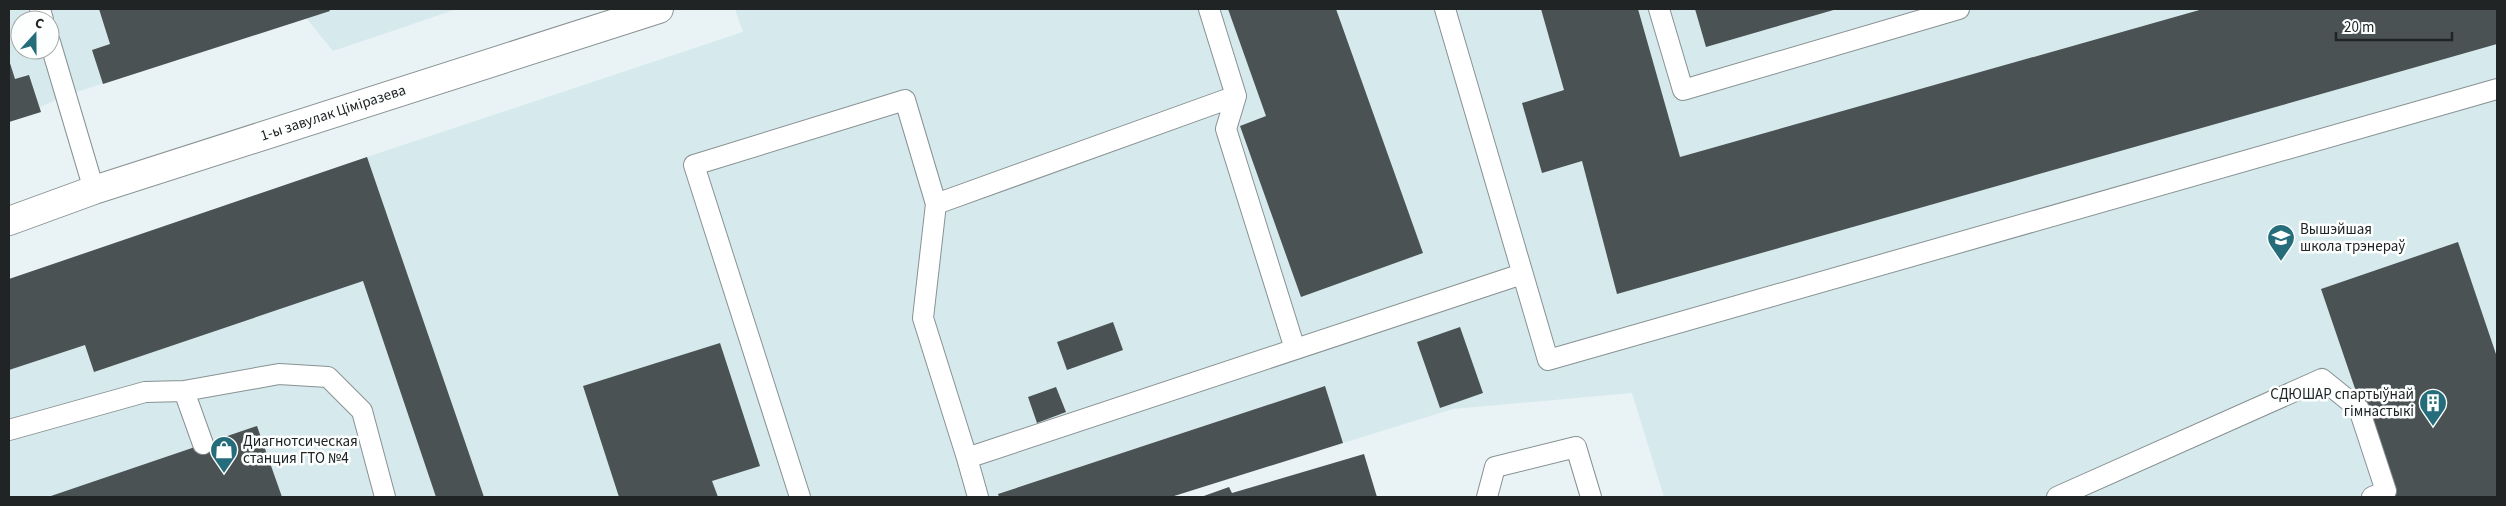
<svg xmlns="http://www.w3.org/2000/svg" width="2506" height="506" font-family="'Source Sans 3',sans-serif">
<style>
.built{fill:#d6e9ed;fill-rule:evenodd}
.building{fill:#4a5253}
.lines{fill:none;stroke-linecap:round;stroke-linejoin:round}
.service-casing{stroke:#889192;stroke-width:22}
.minor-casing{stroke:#889192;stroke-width:30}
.service{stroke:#fff;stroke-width:20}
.minor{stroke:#fff;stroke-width:28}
.labels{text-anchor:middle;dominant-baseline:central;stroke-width:5;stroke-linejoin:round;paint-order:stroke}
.street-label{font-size:15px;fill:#212425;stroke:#fdffff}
.poi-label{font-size:15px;fill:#212425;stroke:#fdffff;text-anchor:start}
</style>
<rect width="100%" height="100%" fill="#e9f3f5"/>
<path class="built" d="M9,9H457L333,51L306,18L67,95L40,107L41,112L9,122ZM20,20H50V50H20Z
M735,9H2497V497H1664L1632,393L1453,409L1343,443L1324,386L998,494L999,497H9V279L367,157L743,32Z"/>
<path class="building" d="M99,9H329L330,11L103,84L92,50L110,44Z
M1228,9H1336L1423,253L1301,297L1240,126L1266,116Z
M1541,9H1638L1680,157L2203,9H2497V44L1617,294L1582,161L1542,173L1522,103L1564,90Z
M1695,9H1837L1706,47Z
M9,60L15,79L29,75L41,112L9,122Z
M367,157L484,497H436L363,281L94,372L85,345L9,370V279Z
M2458,242L2497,357V497H2392L2321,289Z
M1113,322L1123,350L1067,370L1057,342Z
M1460,327L1483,393L1440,408L1417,342Z
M720,343L760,466L712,481L718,497H619L583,386Z
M1325,386L1343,443L1171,497H999L998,494Z
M1056,387L1066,412L1037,423L1028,397Z
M257,426L282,497H48Z
M1364,454L1377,497H1201L1229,487L1232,493Z"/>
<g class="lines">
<defs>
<path id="service" d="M40,9L43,20
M1209,9L1236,96L1226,129L1295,349
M1445,9L1548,360L2497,89
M1659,9L1683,90L1959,9
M50,42L94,190
M936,204L923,318L967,458
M184,391L203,444
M9,430L145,392L184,391L279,374L328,377L362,411L385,497
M800,497L694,165L905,100L936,204L1236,96
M978,497L967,458L1522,274
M1487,497L1495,467L1576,447L1591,497
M2057,497L2322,379L2359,409L2386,491L2372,497"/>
<path id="minor" d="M9,221L94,190L659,9"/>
</defs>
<use href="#service" class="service-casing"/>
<use href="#minor" class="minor-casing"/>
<use href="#service" class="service"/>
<use href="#minor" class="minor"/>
</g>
<defs>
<symbol id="university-pin" viewBox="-11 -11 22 30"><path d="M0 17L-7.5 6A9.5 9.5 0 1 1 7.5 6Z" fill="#256d7a" stroke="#fdffff"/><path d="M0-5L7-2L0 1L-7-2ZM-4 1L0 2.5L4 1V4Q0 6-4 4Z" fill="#fff"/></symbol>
<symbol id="building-pin" viewBox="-11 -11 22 30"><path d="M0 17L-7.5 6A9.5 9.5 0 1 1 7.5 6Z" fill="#256d7a" stroke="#fdffff"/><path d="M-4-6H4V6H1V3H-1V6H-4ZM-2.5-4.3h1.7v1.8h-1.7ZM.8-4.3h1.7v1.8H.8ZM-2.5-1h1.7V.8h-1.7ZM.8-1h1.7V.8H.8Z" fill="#fff"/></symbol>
<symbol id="shop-pin" viewBox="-11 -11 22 30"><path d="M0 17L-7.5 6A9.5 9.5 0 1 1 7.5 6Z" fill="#256d7a" stroke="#fdffff"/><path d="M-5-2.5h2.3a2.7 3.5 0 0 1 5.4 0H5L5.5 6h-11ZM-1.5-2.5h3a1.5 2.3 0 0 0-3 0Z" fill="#fff"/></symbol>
</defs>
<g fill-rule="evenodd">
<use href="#university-pin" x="2265" y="222" width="32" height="43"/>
<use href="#building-pin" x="2417" y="387" width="32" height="43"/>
<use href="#shop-pin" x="208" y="434" width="32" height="43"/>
</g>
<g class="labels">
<g class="street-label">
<text transform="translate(333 113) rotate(-18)">1-ы завулак Ціміразева</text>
</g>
<g class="poi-label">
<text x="2300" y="229">Вышэйшая<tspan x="2300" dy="17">школа трэнераў</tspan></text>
<text x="2414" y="394" text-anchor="end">СДЮШАР спартыўнай<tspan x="2414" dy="17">гімнастыкі</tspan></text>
<text x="243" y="441">Диагнотсическая<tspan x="243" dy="17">станция ГТО №4</tspan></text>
</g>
</g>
<rect width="2506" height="506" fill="none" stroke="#212425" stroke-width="20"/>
<g transform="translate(35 35) rotate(21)"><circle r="24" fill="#fdffff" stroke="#a5a7a8"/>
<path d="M0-4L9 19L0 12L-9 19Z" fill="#256d7a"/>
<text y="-8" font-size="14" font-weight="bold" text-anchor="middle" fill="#212425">С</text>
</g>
<path d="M2336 32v8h116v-8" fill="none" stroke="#212425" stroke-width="2.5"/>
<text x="2344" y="32" font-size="15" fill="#212425" stroke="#fdffff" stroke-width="4" paint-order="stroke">20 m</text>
</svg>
